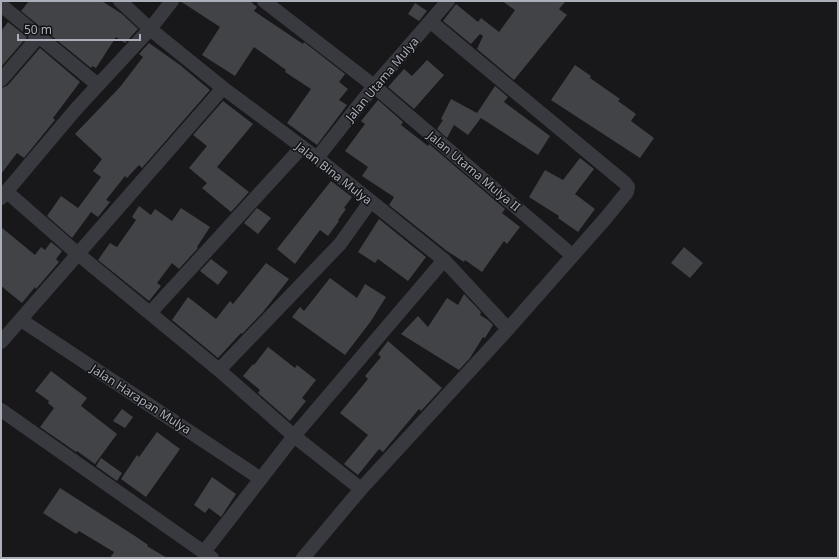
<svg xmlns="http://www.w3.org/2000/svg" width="839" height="559" font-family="'Noto Sans',sans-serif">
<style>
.building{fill:#424347}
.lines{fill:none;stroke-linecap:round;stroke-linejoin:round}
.street{stroke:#393a3f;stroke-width:14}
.labels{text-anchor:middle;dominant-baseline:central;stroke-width:3;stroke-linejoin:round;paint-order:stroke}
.street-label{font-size:12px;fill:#aaafba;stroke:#131315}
</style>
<rect width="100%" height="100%" fill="#18181a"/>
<path class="building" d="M29,1H102L122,14L138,29L125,43L116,37L96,68L92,66L91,68L21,11Z
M180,1H250L257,7L254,11L303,44L304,42L345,74L339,82L348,89L339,100L347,105L317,145L287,123L311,89L285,72L286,70L254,47L235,76L202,55L220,27Z
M502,1H566L559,9L567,15L514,80L477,49L483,36L480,34L471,44L443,21L456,4L478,22L481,18L499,32L515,10Z
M415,3L427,11L419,21L408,14Z
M8,22L27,37L1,67V31Z
M149,43L180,65L210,90L142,168L139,165L127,178L125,176L106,200L110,202L98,217L91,212L72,238L47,216L61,196L78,208L101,177L93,171L102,159L75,134L120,87L143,57L139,54Z
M40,48L80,82L53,118L55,120L46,131L24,158L17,153L1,174V88L7,86Z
M427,60L444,75L414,109L388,87L404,69L412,76Z
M575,65L591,76L590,78L620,99L618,101L636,114L631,121L654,138L640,158L551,100Z
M495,86L508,97L504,102L550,136L538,155L481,118L468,135L454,125L447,138L437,129L443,120L441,119L451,99L477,113Z
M378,100L403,122L401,125L428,146L429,144L505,209L502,213L520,227L507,244L504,241L482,272L465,260L464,262L447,251L389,205L394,197L362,176L368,167L345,151L365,124L361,121Z
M223,101L253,124L217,167L249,192L231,212L202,188L207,183L189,168L207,146L193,135Z
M580,158L594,169L575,194L595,209L578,232L558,218L559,216L529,197L545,170L563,180Z
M331,181L352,197L344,208L346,209L338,220L339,221L328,236L320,230L295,264L277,249Z
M139,206L151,215L155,209L172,221L181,208L210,227L197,247L198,248L179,269L172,263L157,283L161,286L149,301L98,260L110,243L117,247L136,220L132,217Z
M257,208L271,218L258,234L244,223Z
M379,219L426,257L408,281L378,259L375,263L358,252Z
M1,227L35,255L41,247L45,250L51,242L62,251L56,259L59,262L36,289L35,287L22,303L1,286Z
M684,247L703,263L690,278L671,263Z
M211,259L228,272L218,285L200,271Z
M266,263L289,279L263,312L242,334L241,333L218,358L172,320L188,297L216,319L230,301L233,304Z
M330,278L357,298L365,284L386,297L371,321L345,355L292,317L300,307L304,311Z
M464,294L481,312L480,315L488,320L493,325L485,338L483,337L470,358L459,370L401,334L418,316L428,327L447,298L458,305Z
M388,341L442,388L421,411L419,409L383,452L379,449L358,475L344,464L368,435L340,413L368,379L365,376L381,357L378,354Z
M268,347L295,368L297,365L316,380L302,398L306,401L290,421L258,393L260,390L243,376L253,364L254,365Z
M51,371L87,398L81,406L117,434L95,464L77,451L76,452L40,427L54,408L48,403L49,401L35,391Z
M122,409L133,417L125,428L113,421Z
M157,432L180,449L146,497L121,479L137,455L139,457Z
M101,458L122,473L117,481L96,466Z
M212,477L236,494L221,517L209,508L205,513L194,505Z
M60,488L135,536L148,545L147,546L167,558H110L114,552L79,531L76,534L43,513Z"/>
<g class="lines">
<path class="street" d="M120,1L150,29L223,88L317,158L444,260L508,329
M264,1L374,86L572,255
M1,5L98,85
M1,80L39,36
M317,158L374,86L448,1
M7,192L78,254L219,370L294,436L361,489L508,329L605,219L627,192L628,187L625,183L431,22
M1,198L76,109L150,29L172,1
M150,313L302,147
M21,320L261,479
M1,342L223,88
M219,370L340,244L370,202
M1,410L212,558
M204,552L294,436L444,260
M303,558L361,489"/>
</g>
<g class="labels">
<g class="street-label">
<text transform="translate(382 79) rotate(-50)">Jalan Utama Mulya</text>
<text transform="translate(474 171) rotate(40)">Jalan Utama Mulya II</text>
<text transform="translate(334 173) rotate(38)">Jalan Bina Mulya</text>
<text transform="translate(141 399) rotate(33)">Jalan Harapan Mulya</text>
</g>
</g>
<rect width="839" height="559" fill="none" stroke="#aaafba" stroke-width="4"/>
<path d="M18 34v6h122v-6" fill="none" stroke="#aaafba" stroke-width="2"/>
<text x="24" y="34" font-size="12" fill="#aaafba" stroke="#131315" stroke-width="3" paint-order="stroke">50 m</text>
</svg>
